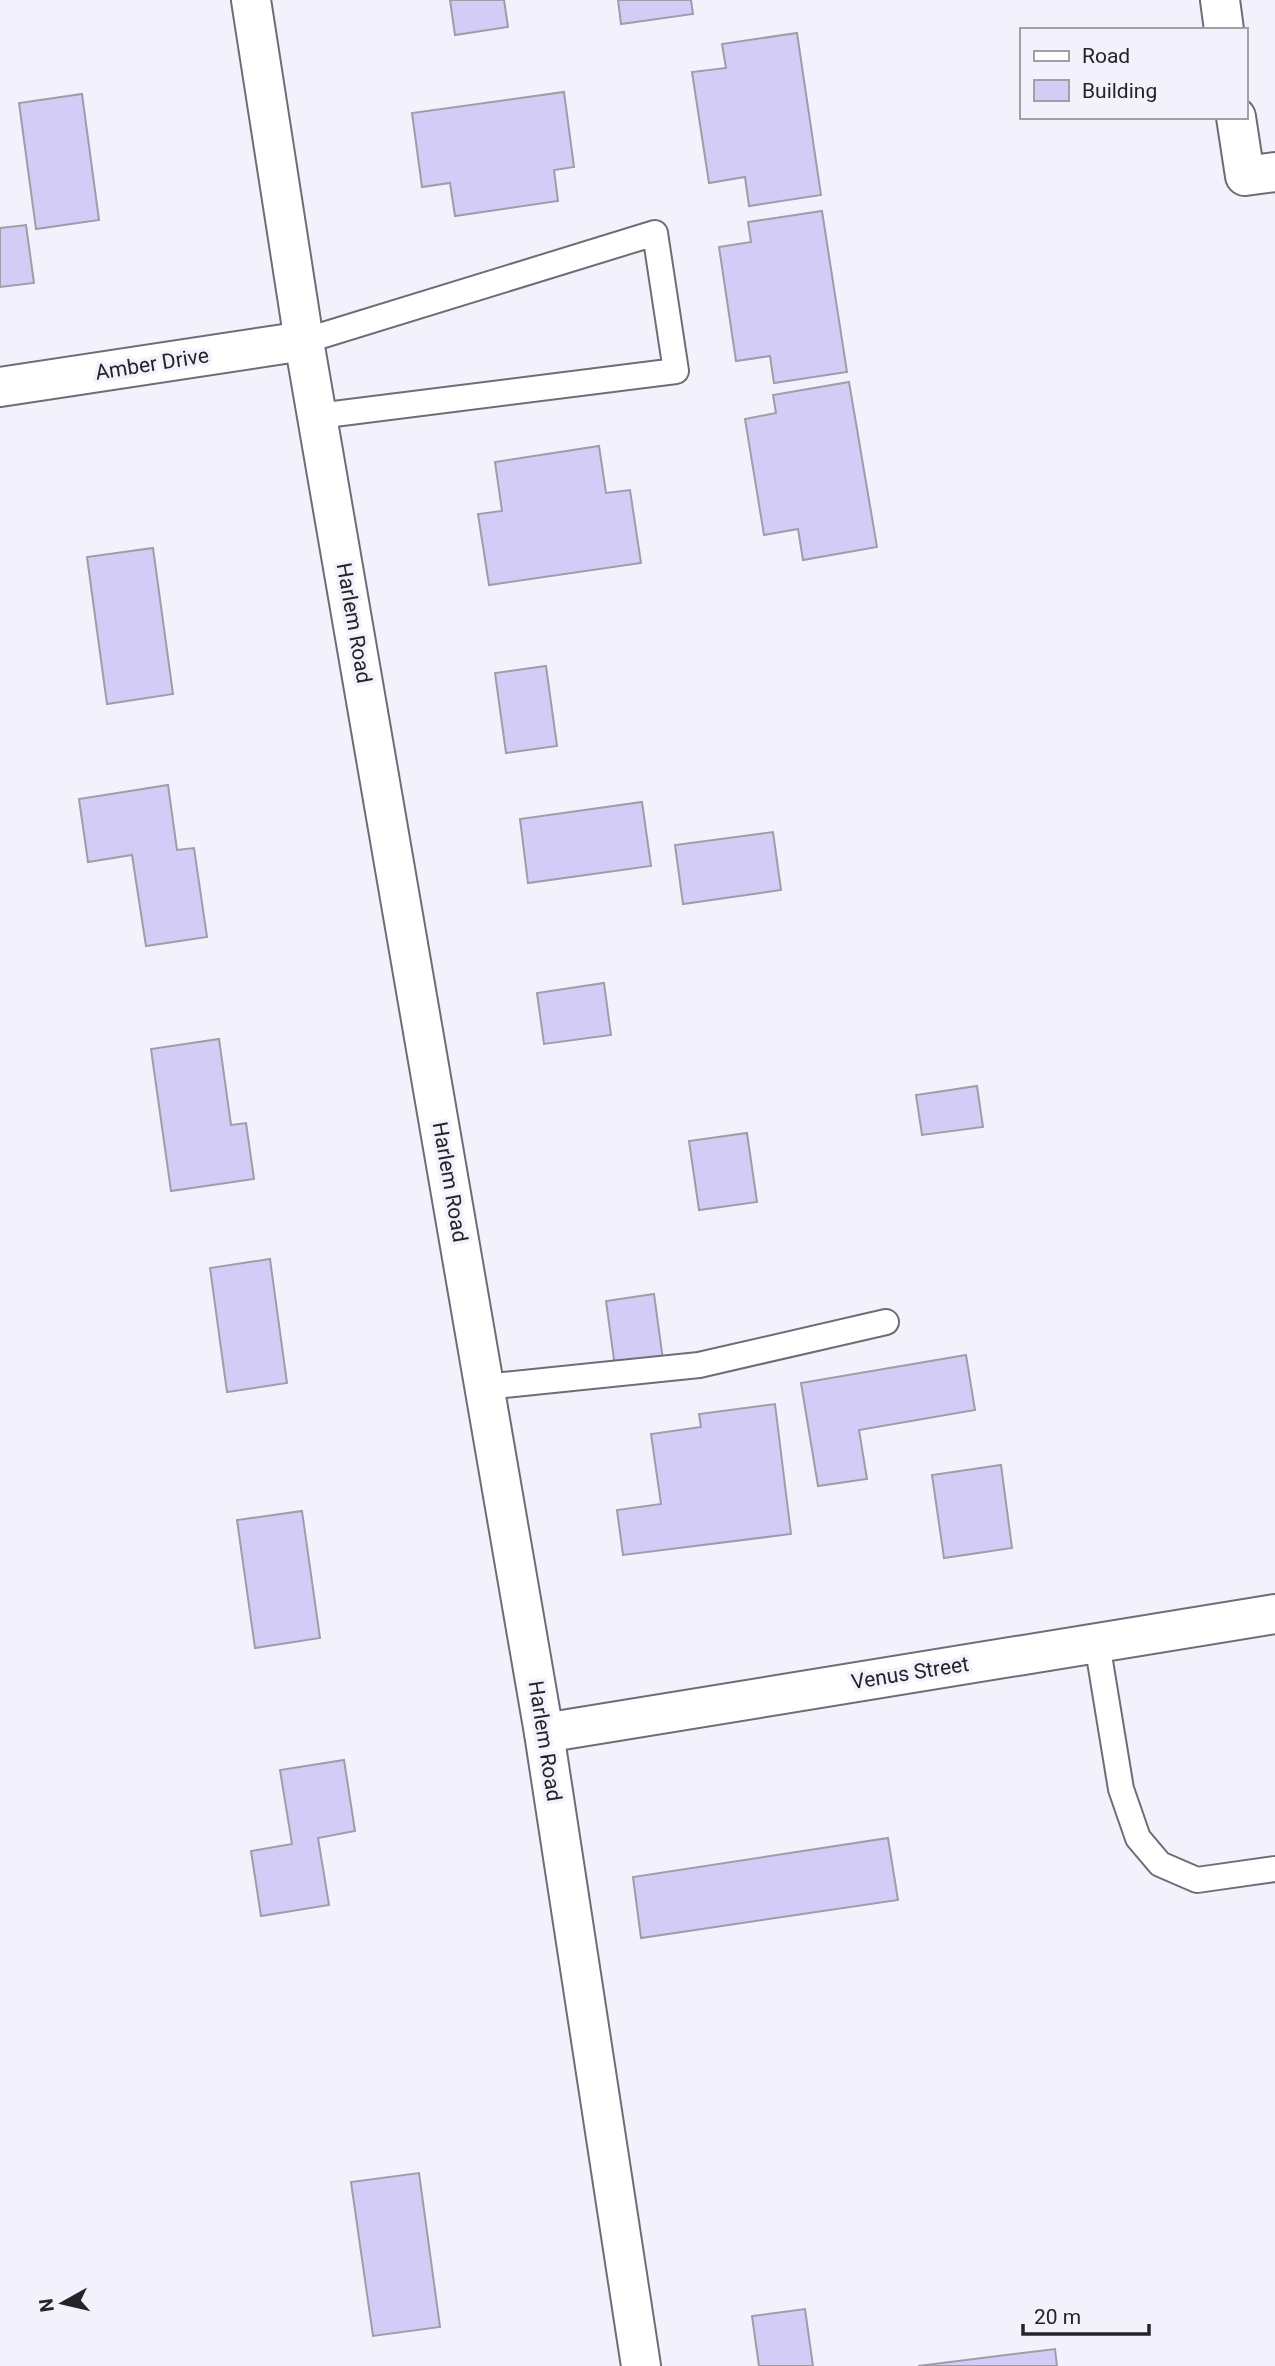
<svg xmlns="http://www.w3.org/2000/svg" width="1275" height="2366" font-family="Roboto,sans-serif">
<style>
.building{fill:#d3ccf6;stroke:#9f9da7;stroke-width:2}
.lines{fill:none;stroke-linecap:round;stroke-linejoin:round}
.lane-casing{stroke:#6e6d76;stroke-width:28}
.street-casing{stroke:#6e6d76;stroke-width:42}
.secondary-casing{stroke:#6e6d76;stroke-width:42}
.lane{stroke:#fff;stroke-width:24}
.street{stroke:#fff;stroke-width:38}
.secondary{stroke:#fff;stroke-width:38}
.labels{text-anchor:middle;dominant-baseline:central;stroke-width:7;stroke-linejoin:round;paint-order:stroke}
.street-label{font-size:21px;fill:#242428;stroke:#f3f2fc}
</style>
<rect width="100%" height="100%" fill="#f3f2fc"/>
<path class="building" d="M450,0H504L508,27L455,35Z
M618,0H691L693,14L621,24Z
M797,33L821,195L749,206L745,177L709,183L692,72L726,68L722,44Z
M564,92L574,167L554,170L558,201L455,216L450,183L422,187L412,113Z
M82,94L99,220L36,229L19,103Z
M822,211L847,372L774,383L770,356L736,361L719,247L751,242L748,222Z
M26,225L34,283L0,287V228Z
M849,382L877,547L803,560L798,529L764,535L745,419L776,413L773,395Z
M599,446L606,493L630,490L641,563L489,585L478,514L502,511L495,462Z
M153,548L173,694L107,704L87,557Z
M546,666L557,746L506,753L495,673Z
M168,785L177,850L194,848L207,937L146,946L132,855L88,862L79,799Z
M642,802L651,866L528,883L520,819Z
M773,832L781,890L683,904L675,845Z
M604,983L611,1035L544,1044L537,993Z
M219,1039L231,1125L246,1123L254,1179L171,1191L151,1049Z
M977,1086L983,1127L922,1135L916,1095Z
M747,1133L757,1202L699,1210L689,1141Z
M270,1259L287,1383L227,1392L210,1268Z
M654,1294L663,1360L615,1367L606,1301Z
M966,1355L975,1410L859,1430L867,1479L818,1486L801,1383Z
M775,1404L791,1534L623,1555L617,1510L661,1504L651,1434L701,1427L699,1414Z
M1001,1465L1012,1548L944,1558L932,1475Z
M302,1511L320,1638L255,1648L237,1520Z
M344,1760L355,1831L318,1838L329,1905L261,1916L251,1851L292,1844L280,1770Z
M888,1838L898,1900L641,1938L633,1877Z
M419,2173L440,2327L373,2336L351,2182Z
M805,2309L813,2366H759L752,2316Z
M1055,2349L1057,2366H918Z"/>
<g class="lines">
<defs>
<path id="lane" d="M304,341L655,233L676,371L318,416
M485,1387L699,1365L886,1322
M1097,1643L1121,1789L1138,1838L1160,1864L1197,1880L1275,1869"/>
<path id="street" d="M1220,0L1224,30
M1236,117L1245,176L1275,172
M0,387L304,341
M544,1733L1275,1614"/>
<path id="secondary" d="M251,0L304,341L544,1733L641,2366"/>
</defs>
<use href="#lane" class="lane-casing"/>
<use href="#street" class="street-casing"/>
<use href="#secondary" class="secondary-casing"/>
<use href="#lane" class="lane"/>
<use href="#street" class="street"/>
<use href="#secondary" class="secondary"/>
</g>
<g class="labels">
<g class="street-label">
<text transform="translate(152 364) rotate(-9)">Amber Drive</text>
<text transform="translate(354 623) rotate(80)">Harlem Road</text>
<text transform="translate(450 1182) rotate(80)">Harlem Road</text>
<text transform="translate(910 1673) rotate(-9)">Venus Street</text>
<text transform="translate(545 1741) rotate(81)">Harlem Road</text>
</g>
</g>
<rect x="1020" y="28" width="228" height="91" fill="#f3f2fc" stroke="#a0a0a7" stroke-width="2"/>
<rect x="1034" y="51" width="35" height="10" fill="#ffffff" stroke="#a0a0a7" stroke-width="2"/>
<text x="1082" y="63" font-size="21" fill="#242428">Road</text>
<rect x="1034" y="80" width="35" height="21" fill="#d3ccf6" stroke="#a0a0a7" stroke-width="2"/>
<text x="1082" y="98" font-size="21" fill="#242428">Building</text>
<g transform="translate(63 2303) rotate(262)" stroke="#f3f2fc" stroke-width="5" paint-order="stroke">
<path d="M0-5L12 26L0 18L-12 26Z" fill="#242428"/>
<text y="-10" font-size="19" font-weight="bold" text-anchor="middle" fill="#242428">N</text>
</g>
<path d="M1023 2324v10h126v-10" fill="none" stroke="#242428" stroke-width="3.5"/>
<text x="1034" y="2324" font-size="21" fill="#242428" stroke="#f3f2fc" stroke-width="5" paint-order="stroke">20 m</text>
</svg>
